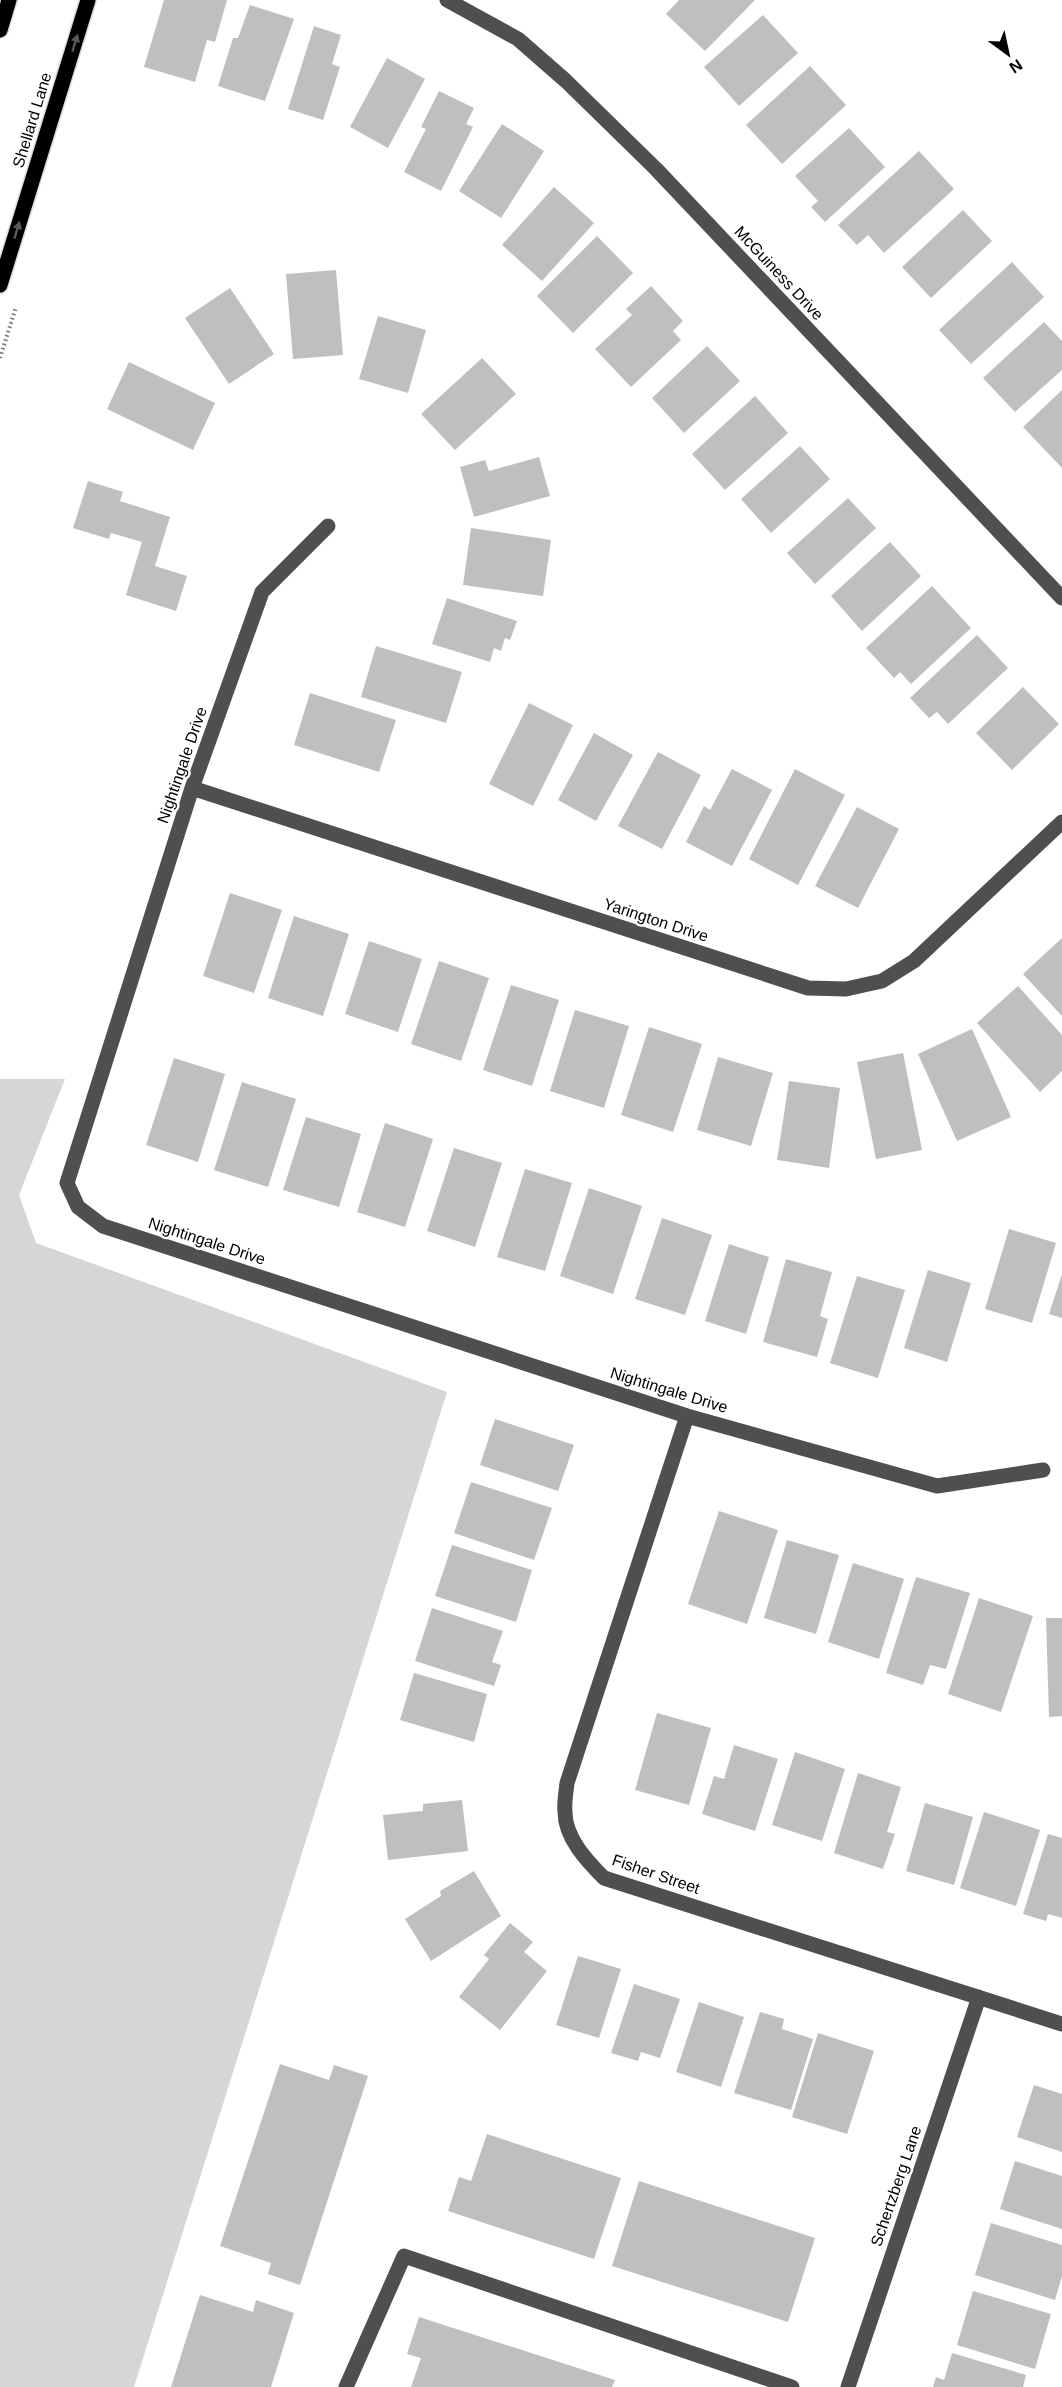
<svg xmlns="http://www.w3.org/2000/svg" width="1062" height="2387" font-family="Arial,sans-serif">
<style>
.green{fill:#d6d6d6}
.building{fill:#bfbfbf}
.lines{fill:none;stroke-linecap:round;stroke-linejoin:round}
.major-casing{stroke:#dbdbdb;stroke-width:18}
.path{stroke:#717171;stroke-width:4;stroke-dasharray:1.5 3;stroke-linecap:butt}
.minor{stroke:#4f4f4f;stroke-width:15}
.major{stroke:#000;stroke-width:15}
.oneway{fill:#595959}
.labels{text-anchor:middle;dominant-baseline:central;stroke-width:5;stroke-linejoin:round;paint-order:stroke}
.street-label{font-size:16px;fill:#000;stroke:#fff}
</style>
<rect width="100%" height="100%" fill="#fff"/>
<path class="green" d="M0,1079H65L19,1195L36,1243L447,1392L134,2387H0Z"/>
<path class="building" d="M164,0H227L215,42L207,40L195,82L144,67Z
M679,0H755L705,51L666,14Z
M250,5L294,19L265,101L218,86L233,38H238Z
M763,15L798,53L739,106L704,67Z
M314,26L341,35L332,64L340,67L323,120L288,109Z
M387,58L425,79L388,148L350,127Z
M810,66L846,105L782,164L746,125Z
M439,91L474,108L466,124L473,127L441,191L404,172L426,129L421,127Z
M502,124L544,151L501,218L459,191Z
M849,128L885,167L825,222L811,207L818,201L795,176Z
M919,151L954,189L884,253L868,235L857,245L838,225Z
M554,187L594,223L542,281L502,245Z
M963,210L992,241L931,298L902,267Z
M597,236L633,273L573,333L537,296Z
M1012,262L1044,297L971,364L939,330Z
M336,270L343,355L293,359L286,274Z
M651,286L683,321L673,331L681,340L631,387L595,349L632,315L626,309Z
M230,288L274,354L229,384L185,318Z
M378,316L426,330L408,393L359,379Z
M1044,322L1062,341V370L1015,412L983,378Z
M707,346L740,381L684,433L652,398Z
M482,358L516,394L455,450L421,414Z
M129,362L215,403L193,450L107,409Z
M1062,390V468L1023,427Z
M755,396L788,433L725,490L692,454Z
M800,446L830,479L771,533L741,499Z
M539,457L550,496L474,517L460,467L485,460L489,471Z
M88,481L123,492L120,501L170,517L155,566L187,576L176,611L126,595L142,542L111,533L109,539L73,528Z
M848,498L876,528L815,584L787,553Z
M471,528L551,540L543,596L463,585Z
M890,542L921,576L862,631L831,596Z
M932,586L971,628L911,684L900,672L894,678L866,648Z
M447,598L517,621L510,640L505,638L501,651L494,648L490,662L432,644Z
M977,635L1008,668L948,724L937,712L929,718L910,698Z
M376,646L462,672L446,723L361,697Z
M1023,687L1059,724L1012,770L976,733Z
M310,693L396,720L379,772L294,745Z
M529,703L573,725L533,806L489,784Z
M594,733L633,755L596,821L558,800Z
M658,752L701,775L662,849L618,826Z
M732,769L772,790L732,866L686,842L704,806L710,810Z
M795,769L845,795L798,885L749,859Z
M857,807L899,829L858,908L815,886Z
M230,893L282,910L254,993L203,976Z
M294,916L349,934L323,1016L268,998Z
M1062,938V1016L1023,974Z
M369,941L422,959L398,1032L345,1014Z
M439,961L489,978L461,1061L411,1044Z
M511,985L559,1000L532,1086L483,1070Z
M1018,986L1062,1035V1071L1040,1092L977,1023Z
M575,1010L629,1026L604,1108L550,1091Z
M649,1027L702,1044L673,1132L621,1115Z
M972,1029L1011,1117L957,1141L918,1054Z
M903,1053L922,1150L876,1159L857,1062Z
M718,1057L773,1073L751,1146L697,1130Z
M174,1058L225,1074L198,1162L146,1145Z
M789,1081L840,1088L829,1168L777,1160Z
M242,1082L296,1099L268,1187L214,1170Z
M306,1117L361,1134L339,1207L283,1190Z
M385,1123L433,1139L405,1227L357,1212Z
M454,1148L502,1163L475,1247L427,1231Z
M525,1169L572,1183L545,1271L497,1257Z
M589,1188L642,1206L613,1294L560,1276Z
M662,1218L712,1235L685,1315L635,1299Z
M1009,1229L1056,1243L1032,1323L985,1309Z
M729,1244L769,1257L746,1334L705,1321Z
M786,1259L832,1272L820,1316L828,1319L817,1357L763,1342Z
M928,1270L971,1283L947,1362L904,1348Z
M1062,1274V1318L1049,1314Z
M857,1276L905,1290L878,1378L830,1363Z
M495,1419L574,1445L558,1491L480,1465Z
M471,1482L552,1508L534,1560L454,1533Z
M719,1511L778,1530L747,1624L688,1604Z
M787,1540L839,1555L816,1634L764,1618Z
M452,1545L532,1570L516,1622L435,1596Z
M853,1563L904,1579L879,1659L828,1642Z
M916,1577L970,1593L946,1669L930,1665L923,1685L886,1673Z
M979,1598L1033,1616L1001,1712L948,1694Z
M432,1608L503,1631L492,1662L501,1665L494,1686L415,1661Z
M1046,1618H1062V1716L1049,1717Z
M414,1673L487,1694L474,1742L400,1720Z
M657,1713L711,1728L689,1805L635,1790Z
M734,1745L778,1759L755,1831L702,1814L714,1776L724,1779Z
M795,1752L845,1769L822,1841L772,1825Z
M858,1773L901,1787L887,1832L895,1834L883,1869L834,1853Z
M462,1800L468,1851L388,1860L383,1815L423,1811V1804Z
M925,1803L973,1817L954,1885L906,1871Z
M984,1812L1040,1830L1016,1906L960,1888Z
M1048,1834L1062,1838V1918L1048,1914L1046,1921L1023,1914Z
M474,1871L501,1916L431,1961L405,1919L441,1896L440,1891Z
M510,1923L533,1942L524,1952L547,1971L500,2030L459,1997L489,1959L484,1955Z
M578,1956L621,1969L599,2038L556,2025Z
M634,1984L680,1999L660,2058L641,2052L638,2061L611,2053Z
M699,2002L744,2017L721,2087L676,2072Z
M760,2012L784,2019L782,2029L813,2039L791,2110L734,2093Z
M818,2033L874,2051L847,2134L792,2117Z
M280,2064L329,2080L334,2065L368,2076L300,2285L268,2274L271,2263L220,2246Z
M1034,2085L1062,2094V2152L1017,2137Z
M487,2134L621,2178L594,2259L448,2211L459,2177L471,2181Z
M1015,2161L1062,2176V2229L1000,2209Z
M639,2181L815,2238L788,2322L612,2266Z
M991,2223L1062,2245V2276L1055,2300L975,2275Z
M973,2291L1051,2314L1035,2369L957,2345Z
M200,2295L253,2312L256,2300L294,2313L271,2387H171Z
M419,2317L615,2380L612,2387H411L421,2358L407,2354Z
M952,2353L1026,2375L1023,2387H933L936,2377L944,2380Z"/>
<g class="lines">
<defs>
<path id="major" d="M0,30L9,0
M0,285L88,0"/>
</defs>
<use href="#major" class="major-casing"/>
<path class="path" d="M0,358L16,307"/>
<path class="minor" d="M447,0L518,39L566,81L656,169L1062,598
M328,526L262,592L192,788L67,1183L78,1207L103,1226L687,1416L937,1486L1043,1470
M192,788L808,988L846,989L882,981L914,961L1062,822
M687,1416L567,1783C566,1792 564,1802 565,1812C565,1838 587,1861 604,1878L1062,2024
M346,2387L404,2256L792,2387
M848,2387L979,1997"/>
<use href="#major" class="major"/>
</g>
<defs><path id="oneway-solid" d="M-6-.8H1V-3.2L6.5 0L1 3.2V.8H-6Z" transform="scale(1.5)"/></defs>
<g class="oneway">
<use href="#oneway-solid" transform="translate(75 43) rotate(-73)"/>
<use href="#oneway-solid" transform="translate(17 230) rotate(-73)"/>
</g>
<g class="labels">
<g class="street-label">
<text transform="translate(32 120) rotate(-73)">Shellard Lane</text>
<text transform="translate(779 273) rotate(47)">McGuiness Drive</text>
<text transform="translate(182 765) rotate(-71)">Nightingale Drive</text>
<text transform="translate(656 920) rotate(18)">Yarington Drive</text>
<text transform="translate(207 1241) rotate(18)">Nightingale Drive</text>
<text transform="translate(669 1390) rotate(17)">Nightingale Drive</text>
<text transform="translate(656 1874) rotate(19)">Fisher Street</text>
<text transform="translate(896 2186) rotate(-71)">Schertzberg Lane</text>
</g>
</g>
<g transform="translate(1008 54) rotate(147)" stroke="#ffffff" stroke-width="4.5" paint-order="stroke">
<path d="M0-4.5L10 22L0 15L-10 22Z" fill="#000000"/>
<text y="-9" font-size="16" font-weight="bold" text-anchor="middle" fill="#000000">N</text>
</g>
</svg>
